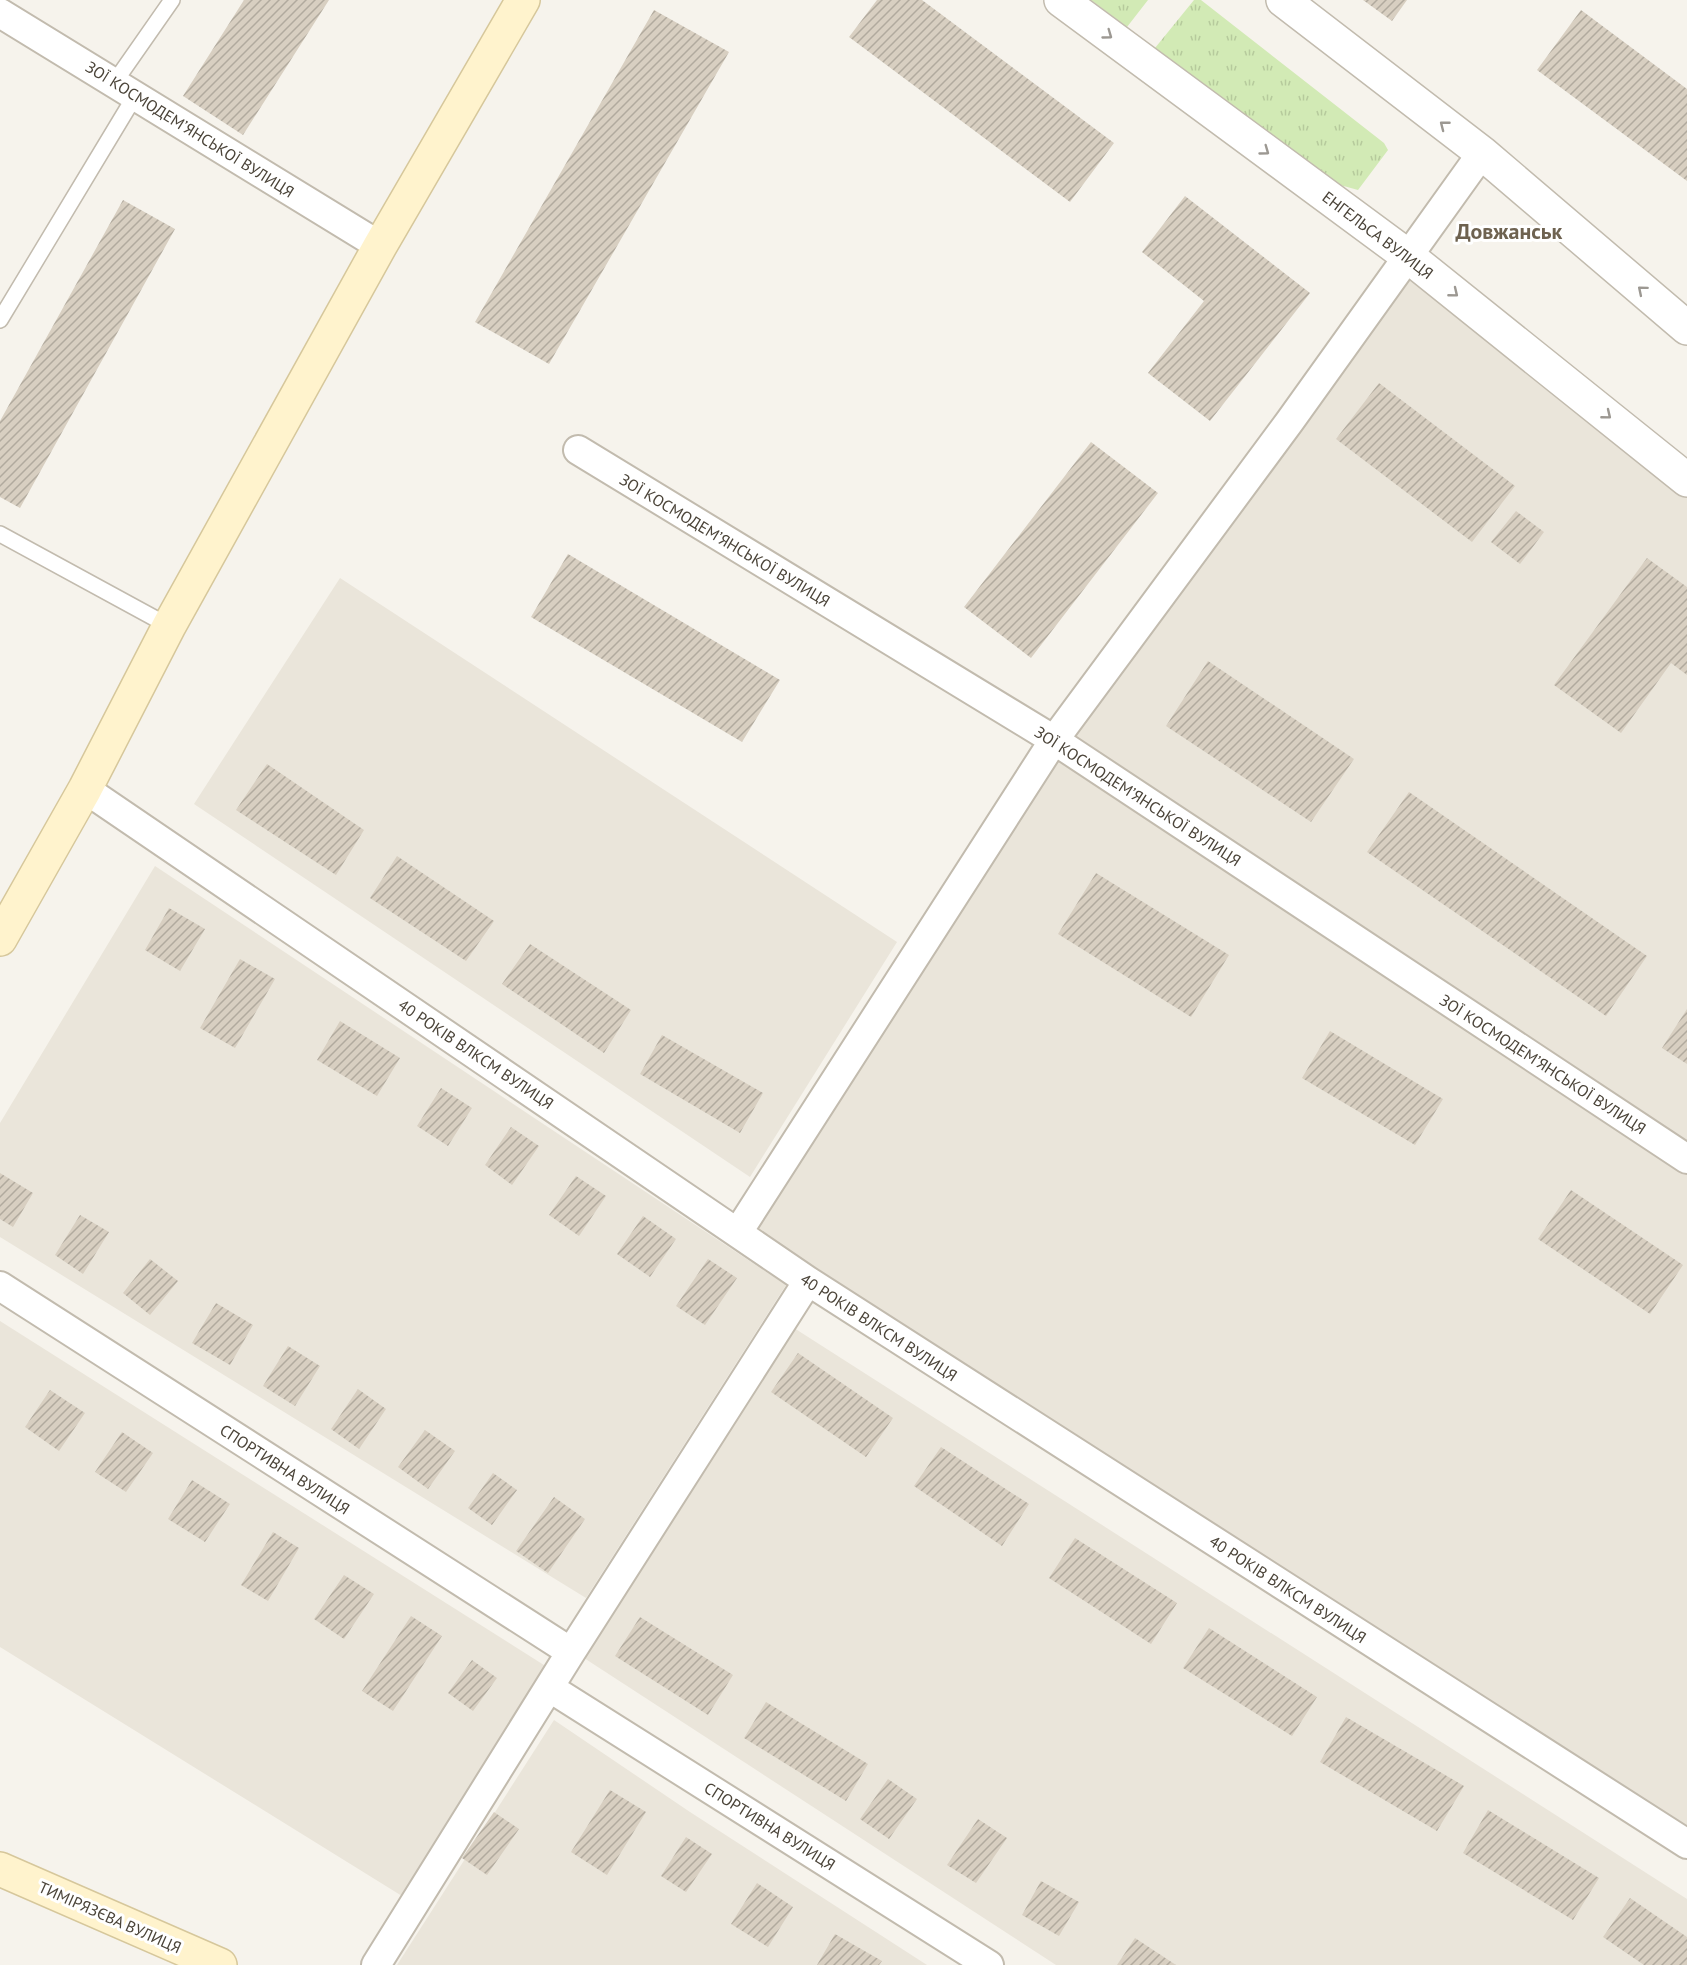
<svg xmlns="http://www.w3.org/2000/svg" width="1687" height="1965" font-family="'PT Sans',sans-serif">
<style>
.residential{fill:#eae5da}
.grass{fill:url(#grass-tufts)}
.building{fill:url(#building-hatch)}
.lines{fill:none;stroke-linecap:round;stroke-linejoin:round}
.service-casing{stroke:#c2bbae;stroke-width:18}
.minor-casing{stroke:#c2bbae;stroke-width:32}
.tertiary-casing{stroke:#c2bbae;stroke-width:36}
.secondary-casing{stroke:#d6c79b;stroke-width:36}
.service{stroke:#fff;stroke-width:15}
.minor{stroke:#fff;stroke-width:28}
.tertiary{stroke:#fff;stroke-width:33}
.secondary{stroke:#fff3cd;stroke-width:33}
.oneway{stroke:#9c9892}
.labels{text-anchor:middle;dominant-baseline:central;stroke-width:6;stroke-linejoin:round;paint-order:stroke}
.street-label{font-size:16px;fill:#4b4439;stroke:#fff}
.district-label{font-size:22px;font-weight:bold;fill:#6e6250;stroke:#fff}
</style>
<defs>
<pattern id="grass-tufts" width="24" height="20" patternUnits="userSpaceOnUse" patternTransform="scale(1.5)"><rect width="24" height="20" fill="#d2eab5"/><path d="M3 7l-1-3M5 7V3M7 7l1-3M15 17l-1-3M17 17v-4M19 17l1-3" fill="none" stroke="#b6ca9c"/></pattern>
<pattern id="building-hatch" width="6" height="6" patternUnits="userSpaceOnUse" patternTransform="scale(1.5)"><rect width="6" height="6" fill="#d8cfc1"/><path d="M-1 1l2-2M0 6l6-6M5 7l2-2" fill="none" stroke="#b1aa9e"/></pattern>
</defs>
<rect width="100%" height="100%" fill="#f6f3ec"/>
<path class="residential" d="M1409,257L1687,480V1844L738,1232L843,1067Z
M340,578L897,942L750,1177L194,804Z
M155,866L786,1285L586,1598L0,1237V1123Z
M0,1321L547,1667L402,1896L0,1647Z
M794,1328L1687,1899V1965H1056L584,1658Z
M554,1720L690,1812L927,1965H397Z"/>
<path class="grass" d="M1091,0H1148L1127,27Z
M1194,0H1201L1384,143L1388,150L1358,190L1340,185L1155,48Z"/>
<path class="building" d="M244,0H329L243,135L183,96Z
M877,0H922L1114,143L1070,202L849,37Z
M1363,0H1407L1392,21Z
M654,10L729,52L549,364L475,322Z
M1581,10L1687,89V181L1537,70Z
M1185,196L1310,293L1210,421L1148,373L1204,301L1142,252Z
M123,200L175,229L20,508L0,497V421Z
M1379,383L1515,486L1472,542L1336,439Z
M1091,442L1158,493L1031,658L964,607Z
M1516,511L1544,532L1520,564L1491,542Z
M568,554L780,680L742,742L531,617Z
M1647,558L1687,587V675L1671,663L1621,733L1554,685Z
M1208,661L1354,759L1311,822L1166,726Z
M267,764L364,830L336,875L236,810Z
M1409,792L1647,956L1606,1016L1367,852Z
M397,856L494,921L466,961L370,898Z
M1096,873L1229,955L1191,1017L1058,934Z
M169,908L205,929L180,971L145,950Z
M530,944L631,1010L604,1053L502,984Z
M240,959L275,979L235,1048L200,1028Z
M1687,1009V1064L1662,1048Z
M340,1021L400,1058L377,1096L317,1060Z
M1330,1031L1443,1099L1415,1145L1302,1078Z
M662,1035L763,1093L740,1133L640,1074Z
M441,1088L472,1108L448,1146L417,1126Z
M511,1127L539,1146L512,1185L485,1165Z
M0,1173L33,1193L13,1227L0,1219Z
M576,1176L606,1196L579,1236L549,1215Z
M1571,1190L1683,1265L1650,1314L1538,1239Z
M80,1215L109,1232L83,1274L55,1255Z
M643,1216L676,1239L650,1277L617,1254Z
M150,1259L178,1281L150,1315L123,1293Z
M708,1259L737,1278L705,1325L676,1306Z
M216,1303L253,1325L230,1365L192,1343Z
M288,1346L320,1366L295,1406L263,1386Z
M798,1353L893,1418L866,1457L771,1392Z
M358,1389L386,1409L359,1449L331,1429Z
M50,1390L85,1413L59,1451L25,1427Z
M425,1430L455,1451L428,1489L398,1467Z
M122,1432L153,1453L126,1492L95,1472Z
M941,1447L1029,1504L1002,1546L914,1486Z
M493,1473L517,1490L492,1525L468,1508Z
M192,1480L230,1504L205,1542L168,1519Z
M554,1497L585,1519L548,1573L516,1551Z
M273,1532L299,1548L268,1601L241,1585Z
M1075,1538L1177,1603L1151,1644L1049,1578Z
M344,1575L374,1594L344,1639L314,1619Z
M411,1616L442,1636L393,1711L362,1691Z
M640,1617L733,1675L708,1715L615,1656Z
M1209,1628L1317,1697L1292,1736L1183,1668Z
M472,1660L497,1678L473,1711L448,1693Z
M766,1702L868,1764L846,1801L744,1738Z
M1346,1717L1464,1786L1437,1831L1320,1762Z
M888,1779L917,1799L889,1839L860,1819Z
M610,1790L646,1812L607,1875L571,1852Z
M1488,1810L1599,1878L1573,1920L1463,1853Z
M494,1812L519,1829L487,1875L462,1858Z
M978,1819L1007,1838L976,1883L947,1865Z
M686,1837L712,1854L686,1892L661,1876Z
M1041,1881L1079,1902L1059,1936L1022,1915Z
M757,1883L793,1907L768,1947L731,1924Z
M1630,1898L1687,1937V1965H1644L1603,1937Z
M835,1934L882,1961L879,1965H817Z
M1135,1938L1176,1965H1117Z"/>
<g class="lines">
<defs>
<path id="service" d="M114,83L172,0
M0,320L135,96
M0,534L169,626"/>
<path id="minor" d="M0,13L380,246
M578,450L1054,740L1687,1159
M85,789L808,1281L1687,1844
M738,1232L1054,740L1290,421L1482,153
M0,1286L571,1652
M550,1688L989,1965
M376,1965L571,1652L808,1281"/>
<path id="tertiary" d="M1061,0L1409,257L1687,480
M1283,0L1482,153L1687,328"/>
<path id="secondary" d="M0,939L85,789L169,626L380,246L523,0
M0,1869L220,1965"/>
</defs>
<use href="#service" class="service-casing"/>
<use href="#minor" class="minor-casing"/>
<use href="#tertiary" class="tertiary-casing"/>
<use href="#secondary" class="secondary-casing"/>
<use href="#service" class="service"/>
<use href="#minor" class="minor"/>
<use href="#tertiary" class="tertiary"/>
<use href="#secondary" class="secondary"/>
</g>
<defs><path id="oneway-chevron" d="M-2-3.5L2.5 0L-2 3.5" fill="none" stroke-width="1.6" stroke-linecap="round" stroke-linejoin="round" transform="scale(1.5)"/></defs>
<g class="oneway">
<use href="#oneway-chevron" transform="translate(1108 35) rotate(36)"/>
<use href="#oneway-chevron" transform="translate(1444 125) rotate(-142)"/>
<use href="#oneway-chevron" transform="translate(1265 151) rotate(36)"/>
<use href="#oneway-chevron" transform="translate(1642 290) rotate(-140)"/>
<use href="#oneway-chevron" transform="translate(1454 293) rotate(39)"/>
<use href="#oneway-chevron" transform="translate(1607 415) rotate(39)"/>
</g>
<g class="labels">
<g class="street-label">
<text transform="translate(190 129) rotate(32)">ЗОЇ КОСМОДЕМ’ЯНСЬКОЇ ВУЛИЦЯ</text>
<text transform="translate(1378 235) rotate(37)">ЕНГЕЛЬСА ВУЛИЦЯ</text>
<text transform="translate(725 540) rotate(31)">ЗОЇ КОСМОДЕМ’ЯНСЬКОЇ ВУЛИЦЯ</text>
<text transform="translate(1138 796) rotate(33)">ЗОЇ КОСМОДЕМ’ЯНСЬКОЇ ВУЛИЦЯ</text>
<text transform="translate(476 1054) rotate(34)">40 РОКІВ ВЛКСМ ВУЛИЦЯ</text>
<text transform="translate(1543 1064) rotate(33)">ЗОЇ КОСМОДЕМ’ЯНСЬКОЇ ВУЛИЦЯ</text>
<text transform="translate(879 1327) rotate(33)">40 РОКІВ ВЛКСМ ВУЛИЦЯ</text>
<text transform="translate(285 1469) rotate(33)">СПОРТИВНА ВУЛИЦЯ</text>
<text transform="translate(1288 1589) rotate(33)">40 РОКІВ ВЛКСМ ВУЛИЦЯ</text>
<text transform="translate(770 1826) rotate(32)">СПОРТИВНА ВУЛИЦЯ</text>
<text transform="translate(110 1917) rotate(24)">ТИМІРЯЗЄВА ВУЛИЦЯ</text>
</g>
<g class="district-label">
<text x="1509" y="231">Довжанськ</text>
</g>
</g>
</svg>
